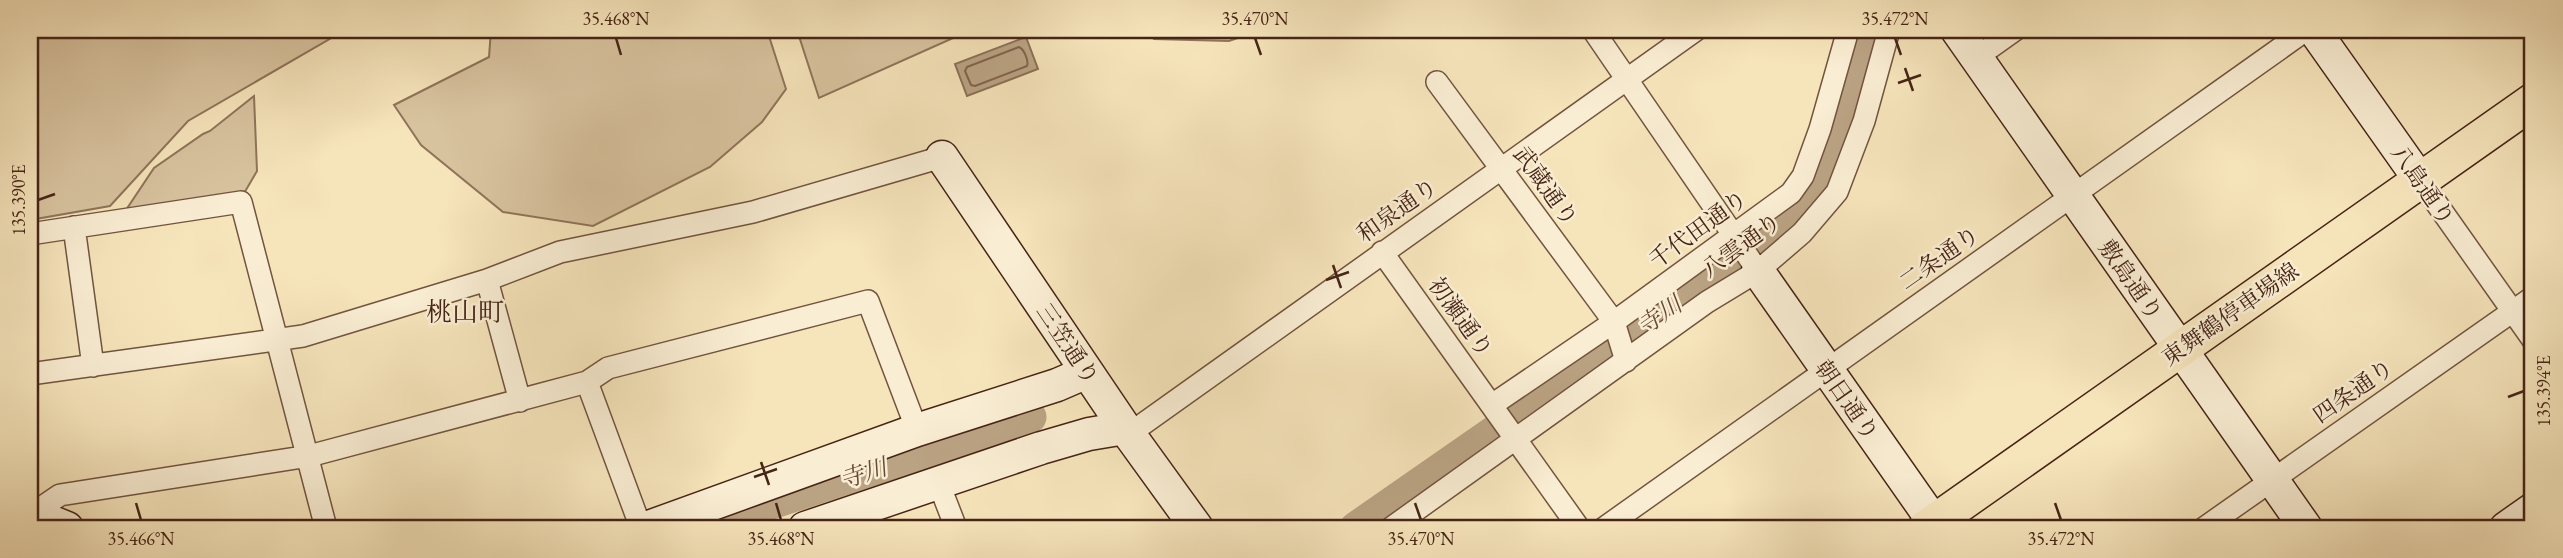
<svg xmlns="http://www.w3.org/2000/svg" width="2563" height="558" font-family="'EB Garamond','Noto Serif JP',serif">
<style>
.green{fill:#d8c39f;stroke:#8f745a;stroke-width:2}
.water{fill:#baa383;stroke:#8c7057;stroke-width:2}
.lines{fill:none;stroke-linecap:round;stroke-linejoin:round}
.shore{stroke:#80644c;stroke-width:2}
.river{stroke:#baa383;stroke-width:33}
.street-casing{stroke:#72543f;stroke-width:24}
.secondary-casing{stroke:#462416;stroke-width:35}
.primary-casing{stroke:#462416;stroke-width:38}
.street{stroke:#f9edd3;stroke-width:21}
.secondary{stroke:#f9edd3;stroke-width:32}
.primary{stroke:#f6e4bb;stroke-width:35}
.ticks{fill:none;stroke:#462416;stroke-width:2.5}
.labels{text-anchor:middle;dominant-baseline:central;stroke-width:5;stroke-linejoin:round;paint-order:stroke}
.street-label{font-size:23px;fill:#462416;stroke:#f9edd3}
.water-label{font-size:24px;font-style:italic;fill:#694a37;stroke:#f9edd3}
.quarter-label{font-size:26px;fill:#462416;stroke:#f9edd3}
.neatline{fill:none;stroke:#462416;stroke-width:2.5}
.ticks-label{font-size:18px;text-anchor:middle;fill:#462416}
</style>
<rect width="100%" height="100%" fill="#f6e4bb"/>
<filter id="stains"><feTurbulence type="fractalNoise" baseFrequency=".00286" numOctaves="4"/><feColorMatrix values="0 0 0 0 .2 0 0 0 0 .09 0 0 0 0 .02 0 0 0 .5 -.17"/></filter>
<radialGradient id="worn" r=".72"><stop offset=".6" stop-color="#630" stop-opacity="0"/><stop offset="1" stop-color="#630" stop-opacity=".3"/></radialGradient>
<path class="green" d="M30,30H337L333,37L188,121L110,206L30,220Z
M491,30H767L786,89L762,122L710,167L593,226L503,212L421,145L394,105L489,57Z
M797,30H971L819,98Z
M1144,30H1261L1229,41L1154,39Z
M254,96L257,171L243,195L124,213L154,168L203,134L210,131Z"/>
<path class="water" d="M1026,37L1038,69L967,96L955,64Z"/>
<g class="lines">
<path class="shore" d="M1019,47C1024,49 1029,61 1027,66L975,86L971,85L965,71L967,67Z"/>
<path class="river" d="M696,528L1030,417
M1356,528L1733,266L1746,253L1797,218L1818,184L1842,128L1867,30"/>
<defs>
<path id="street" d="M1593,30L1758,271
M1977,57L2015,30
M1437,82L1614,322L1626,361
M2420,180L2533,340
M74,227L93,366
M30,234L241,202L326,528
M1382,252L1579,528
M487,280L520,401
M30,374L303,336L487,280L560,252L753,212L942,157
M587,382L608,368L868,301L917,430
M1492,405L1614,322L1791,193L1803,176L1820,129L1848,30
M1129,434L1696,30
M939,484L956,528
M32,514L60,495L309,456L587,382L641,528
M1391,528L1707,302L1758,271L1802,233L1837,192L1864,121L1889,30
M1604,528L2306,30
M2204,528L2533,297"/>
<path id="secondary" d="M1957,30L2306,528
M2314,30L2420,180
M942,157L1129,434L1197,528
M1758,271L1938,528
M30,513L67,528
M646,528L917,430L1057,385L1087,372
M805,528L1041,448L1089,434L1125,428
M2506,528L2533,509"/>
<path id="primary" d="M1926,528L2533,101"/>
</defs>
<use href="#street" class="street-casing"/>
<use href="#secondary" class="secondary-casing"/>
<use href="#primary" class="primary-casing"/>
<use href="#street" class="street"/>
<use href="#secondary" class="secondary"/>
<use href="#primary" class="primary"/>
</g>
<path class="ticks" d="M616,38L621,55M1255,38L1261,55M1895,38L1901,55M1905,68L1913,91M1898,83L1921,75M38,200L55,194M1333,265L1341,288M1326,280L1349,272M2508,397L2524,391M761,462L769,485M754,477L777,469M136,503L141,520M776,503L781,520M1415,503L1421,520M2055,503L2061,520"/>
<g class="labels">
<g class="street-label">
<text transform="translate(2423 185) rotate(55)">八島通り</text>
<text transform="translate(1546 186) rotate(54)">武蔵通り</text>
<text transform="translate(1397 210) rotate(-35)">和泉通り</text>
<text transform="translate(1698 229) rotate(-36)">千代田通り</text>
<text transform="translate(1741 245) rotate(-36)">八雲通り</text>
<text transform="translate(1939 258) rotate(-35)">二条通り</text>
<text transform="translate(2131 280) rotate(55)">敷島通り</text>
<text transform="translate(2230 314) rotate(-35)">東舞鶴停車場線</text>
<text transform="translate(1461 317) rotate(54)">初瀬通り</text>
<text transform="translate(1068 344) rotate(56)">三笠通り</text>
<text transform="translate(2353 391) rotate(-35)">四条通り</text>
<text transform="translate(1847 400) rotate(55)">朝日通り</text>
</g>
<g class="water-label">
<text transform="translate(1659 315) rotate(-35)">寺川</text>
<text transform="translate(863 473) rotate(-18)">寺川</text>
</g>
<g class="quarter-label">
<text x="465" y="312">桃山町</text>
</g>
</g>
<rect width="2563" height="558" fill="none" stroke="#f6e4bb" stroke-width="77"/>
<rect x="38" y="38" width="2486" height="482" class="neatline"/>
<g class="ticks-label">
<text x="616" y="25">35.468°N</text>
<text x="1255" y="25">35.470°N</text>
<text x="1895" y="25">35.472°N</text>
<text transform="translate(19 200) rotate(-90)" y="6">135.390°E</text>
<text transform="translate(2544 391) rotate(-90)" y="6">135.394°E</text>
<text x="141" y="545">35.466°N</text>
<text x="781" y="545">35.468°N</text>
<text x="1421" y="545">35.470°N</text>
<text x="2061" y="545">35.472°N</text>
</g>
<rect width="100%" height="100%" filter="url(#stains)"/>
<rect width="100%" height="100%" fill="url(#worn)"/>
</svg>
